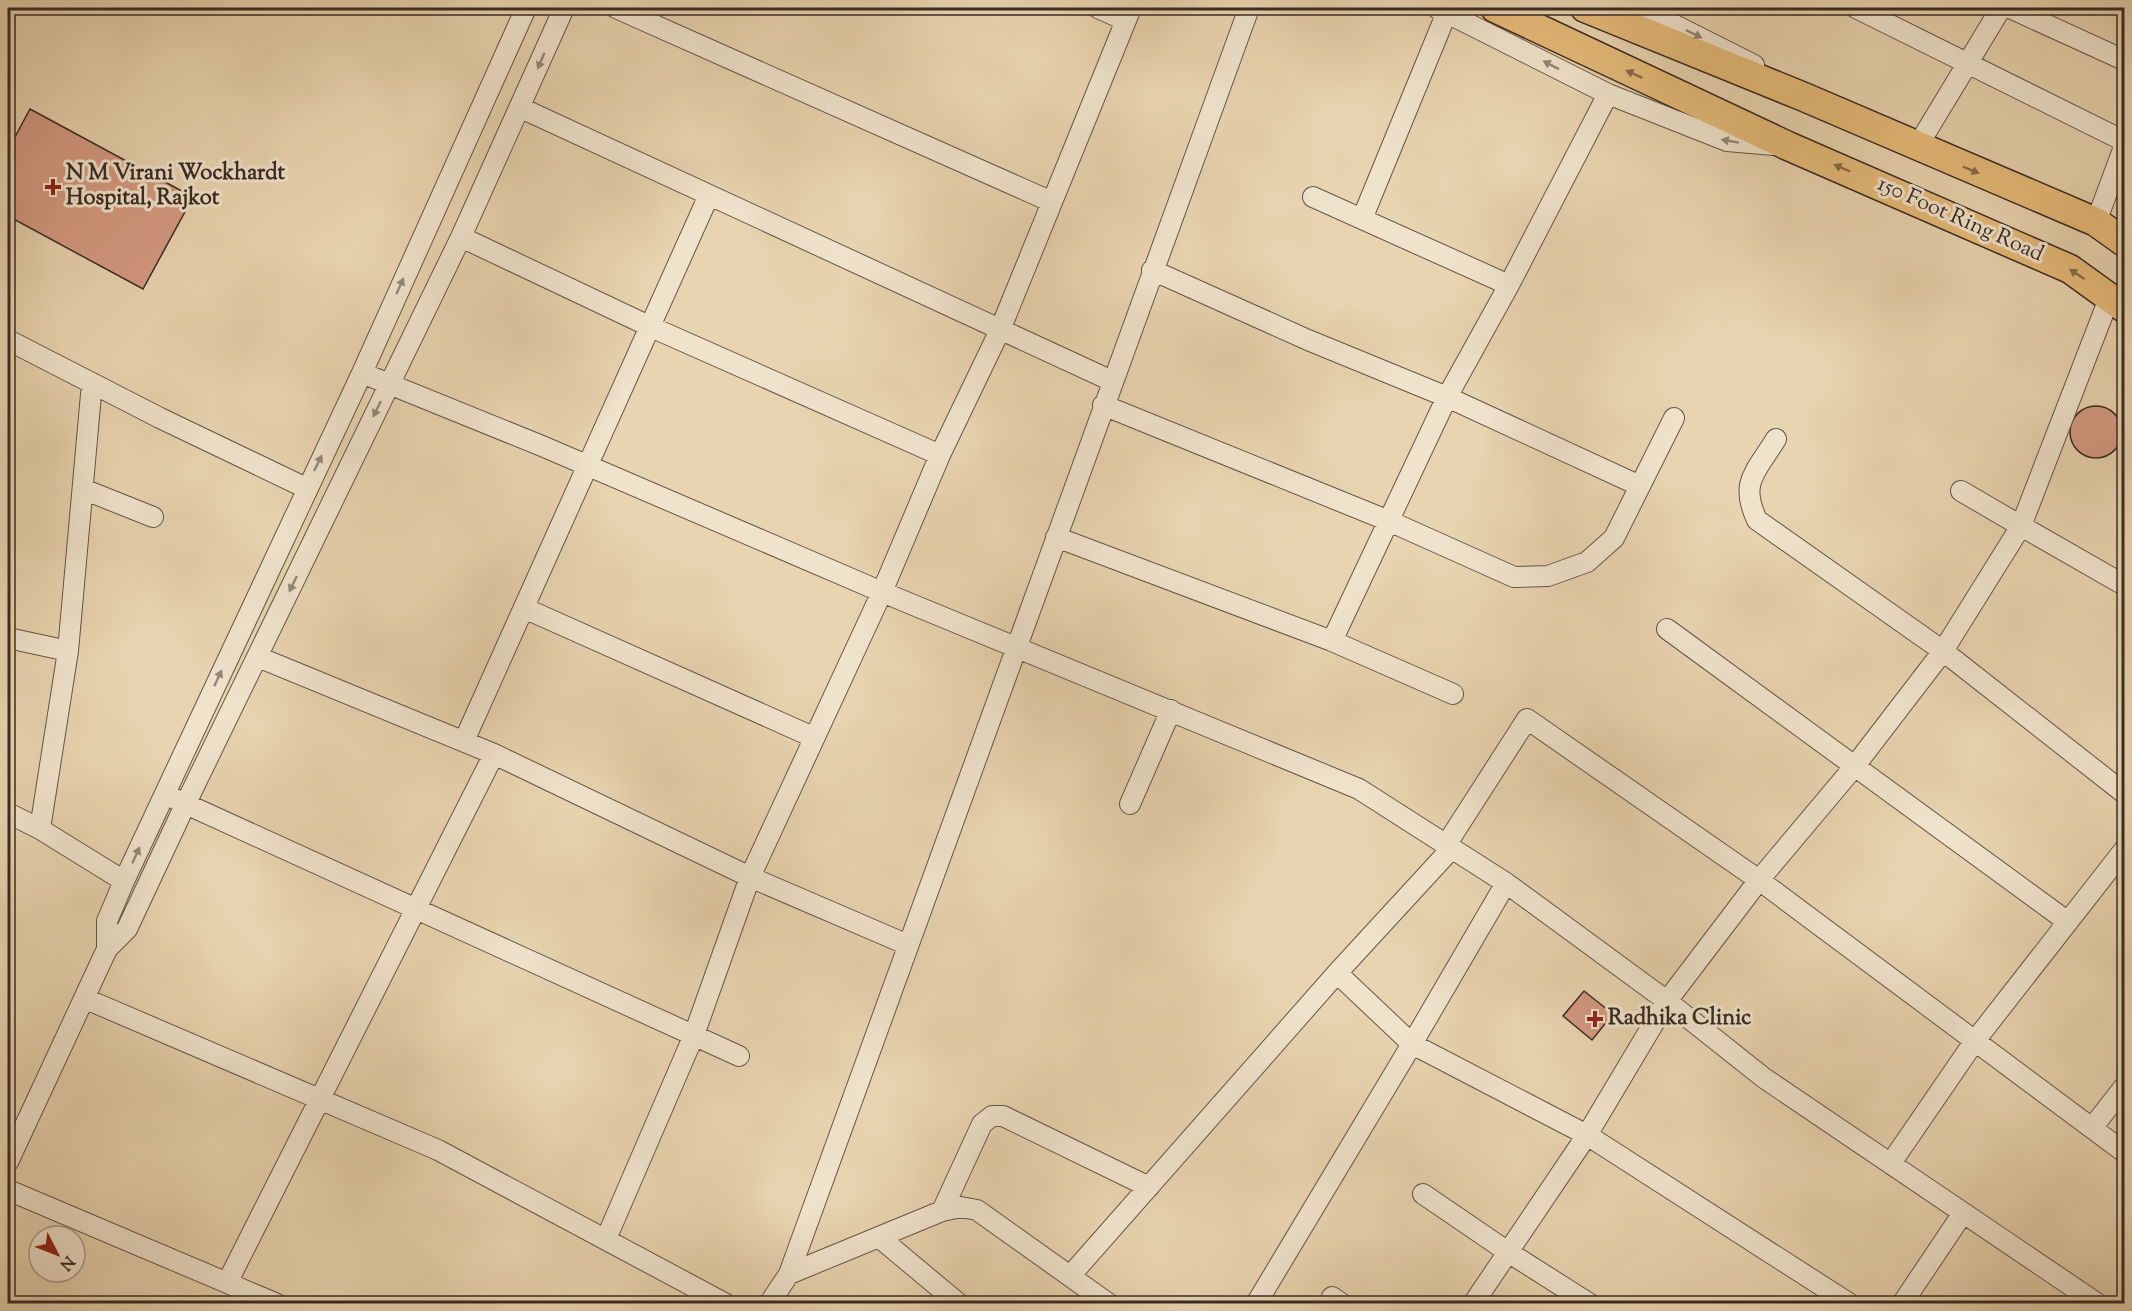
<svg xmlns="http://www.w3.org/2000/svg" width="2132" height="1311" font-family="'Sorts Mill Goudy',serif">
<style>
.building{fill:#d49a82;stroke:#392b24;stroke-width:1.5}
.lines{fill:none;stroke-linecap:round;stroke-linejoin:round}
.minor-casing{stroke:#655547;stroke-width:22}
.highway-casing{stroke:#392b24;stroke-width:31}
.minor{stroke:#f0e3cc;stroke-width:20}
.highway{stroke:#e4ba78;stroke-width:28}
.oneway{fill:#948778}
.oneway2{fill:#866b4a}
.poi-dot{fill:#8f2418;stroke:#f0e3cc;stroke-width:2}
.labels{text-anchor:middle;dominant-baseline:central;stroke-width:6;stroke-linejoin:round;paint-order:stroke}
.poi-label{font-size:22px;font-weight:bold;fill:#392b24;stroke:#f0e3cc;text-anchor:start}
.street-label{font-size:22px;fill:#392b24;stroke:#f0e3cc}
</style>
<rect width="100%" height="100%" fill="#e8d4b0"/>
<filter id="stains"><feTurbulence type="fractalNoise" baseFrequency=".00333" numOctaves="4"/><feColorMatrix values="0 0 0 0 .2 0 0 0 0 .09 0 0 0 0 .02 0 0 0 .5 -.17"/></filter>
<radialGradient id="worn" r=".72"><stop offset=".6" stop-color="#630" stop-opacity="0"/><stop offset="1" stop-color="#630" stop-opacity=".3"/></radialGradient>
<path class="building" d="M30,109L193,197L143,289L8,216V150Z
M2070 432a26 26 0 1 1 52 0a26 26 0 1 1-52 0Z
M1584,991L1613,1014L1592,1040L1563,1016Z"/>
<g class="lines">
<defs>
<path id="minor" d="M616,8L1052,202
M1098,8L1125,20
M1437,8L1608,94L1727,141L1774,145
M1641,8L1754,65
M1856,8L2124,141
M2010,8L2124,60
M1608,94L1509,285L1447,397L1640,486
M521,108L1112,381
M1917,147L2001,8
M1313,197L1509,285
M1362,219L1447,12
M2096,222L2124,147
M461,237L651,327L940,455
M8,340L160,418L306,488
M362,373L542,446L882,592L1359,789L1506,883L1667,1001L1764,1078L2098,1304
M1103,405L1389,521L1514,577L1548,576L1587,562L1614,538L1674,418
M1776,439C1756,472 1739,482 1757,520L1943,651L2124,793
M83,489L153,517
M1961,491L2021,526L2110,296
M1056,537L1332,641L1447,397L1308,340L1152,270
M524,608L813,737
M1667,629L2068,922
M8,638L68,651
M1332,641L1453,694
M258,657L494,754L750,877L908,945
M464,741L709,195
M175,799L739,1056
M1130,804L1171,710
M8,813L40,829L124,881
M40,829L68,651L92,383
M1446,845L1527,719L1759,880L2124,1152
M1506,883L1412,1044L1587,1135L1850,1304
M107,949V921L124,881L362,373L526,8
M1337,973L1452,848
M86,999L438,1150L726,1304
M2092,1128L2124,1087
M8,1162L107,949L127,929L186,803L461,237L564,8
M1891,1163L1974,1042L2124,850
M8,1190L277,1304
M1423,1194L1508,1252L1590,1304
M942,1211L982,1124L992,1116H1003L1149,1187
M880,1238L959,1304
M606,1239L694,1035L750,877L882,592L940,455L1000,330L1131,8
M789,1274L1249,8
M1070,1276L1337,973L1412,1044L1256,1304
M228,1281L494,754
M1332,1297L1342,1304
M769,1304L789,1274L942,1211L961,1207L977,1210L1109,1304
M1473,1304L1587,1135L1667,1001L1759,880L1854,767L1943,651L2021,526L2124,585
M1902,1304L1963,1213"/>
<path id="highway" d="M1495,8L1788,146L2070,269L2124,308
M1585,8L1804,97L2096,222L2124,242"/>
</defs>
<use href="#minor" class="minor-casing"/>
<use href="#highway" class="highway-casing"/>
<use href="#minor" class="minor"/>
<use href="#highway" class="highway"/>
</g>
<defs><path id="oneway-solid" d="M-6-.8H1V-3.2L6.5 0L1 3.2V.8H-6Z" transform="scale(1.5)"/></defs>
<g class="oneway">
<use href="#oneway-solid" transform="translate(1694 34) rotate(26)"/>
<use href="#oneway-solid" transform="translate(541 61) rotate(113)"/>
<use href="#oneway-solid" transform="translate(1551 65) rotate(-153)"/>
<use href="#oneway-solid" transform="translate(1730 141) rotate(-170)"/>
<use href="#oneway-solid" transform="translate(400 286) rotate(-66)"/>
<use href="#oneway-solid" transform="translate(377 409) rotate(116)"/>
<use href="#oneway-solid" transform="translate(318 463) rotate(-64)"/>
<use href="#oneway-solid" transform="translate(293 584) rotate(116)"/>
<use href="#oneway-solid" transform="translate(218 678) rotate(-65)"/>
<use href="#oneway-solid" transform="translate(136 855) rotate(-65)"/>
</g>
<g class="oneway2">
<use href="#oneway-solid" transform="translate(1634 74) rotate(-155)"/>
<use href="#oneway-solid" transform="translate(1842 168) rotate(-157)"/>
<use href="#oneway-solid" transform="translate(1971 170) rotate(23)"/>
<use href="#oneway-solid" transform="translate(2077 274) rotate(-147)"/>
</g>
<g class="poi-dot">
<path d="M50 178h6v6h6v6h-6v6h-6v-6h-6v-6h6z"/>
<path d="M1592 1010h6v6h6v6h-6v6h-6v-6h-6v-6h6z"/>
</g>
<g class="labels">
<g class="poi-label">
<text x="66" y="174">N M Virani Wockhardt<tspan x="66" dy="25">Hospital, Rajkot</tspan></text>
<text x="1608" y="1019">Radhika Clinic</text>
</g>
<g class="street-label">
<text transform="translate(1960 220) rotate(24)">150 Foot Ring Road</text>
</g>
</g>
<rect width="2132" height="1311" fill="none" stroke="#e8d4b0" stroke-width="30"/>
<rect x="9" y="9" width="2114" height="1293" fill="none" stroke="#392b24" stroke-width="3"/>
<rect x="15" y="15" width="2102" height="1281" fill="none" stroke="#392b24" stroke-width="1.5"/>
<g transform="translate(57 1254) rotate(132)"><circle r="28" fill="#f0e3cc" stroke="#a79989" stroke-width="1.5"/>
<path d="M0-4.5L10 22L0 15L-10 22Z" fill="#8f2418"/>
<text y="-9" font-size="16" font-weight="bold" text-anchor="middle" fill="#392b24">N</text>
</g>
<rect width="100%" height="100%" filter="url(#stains)"/>
<rect width="100%" height="100%" fill="url(#worn)"/>
</svg>
